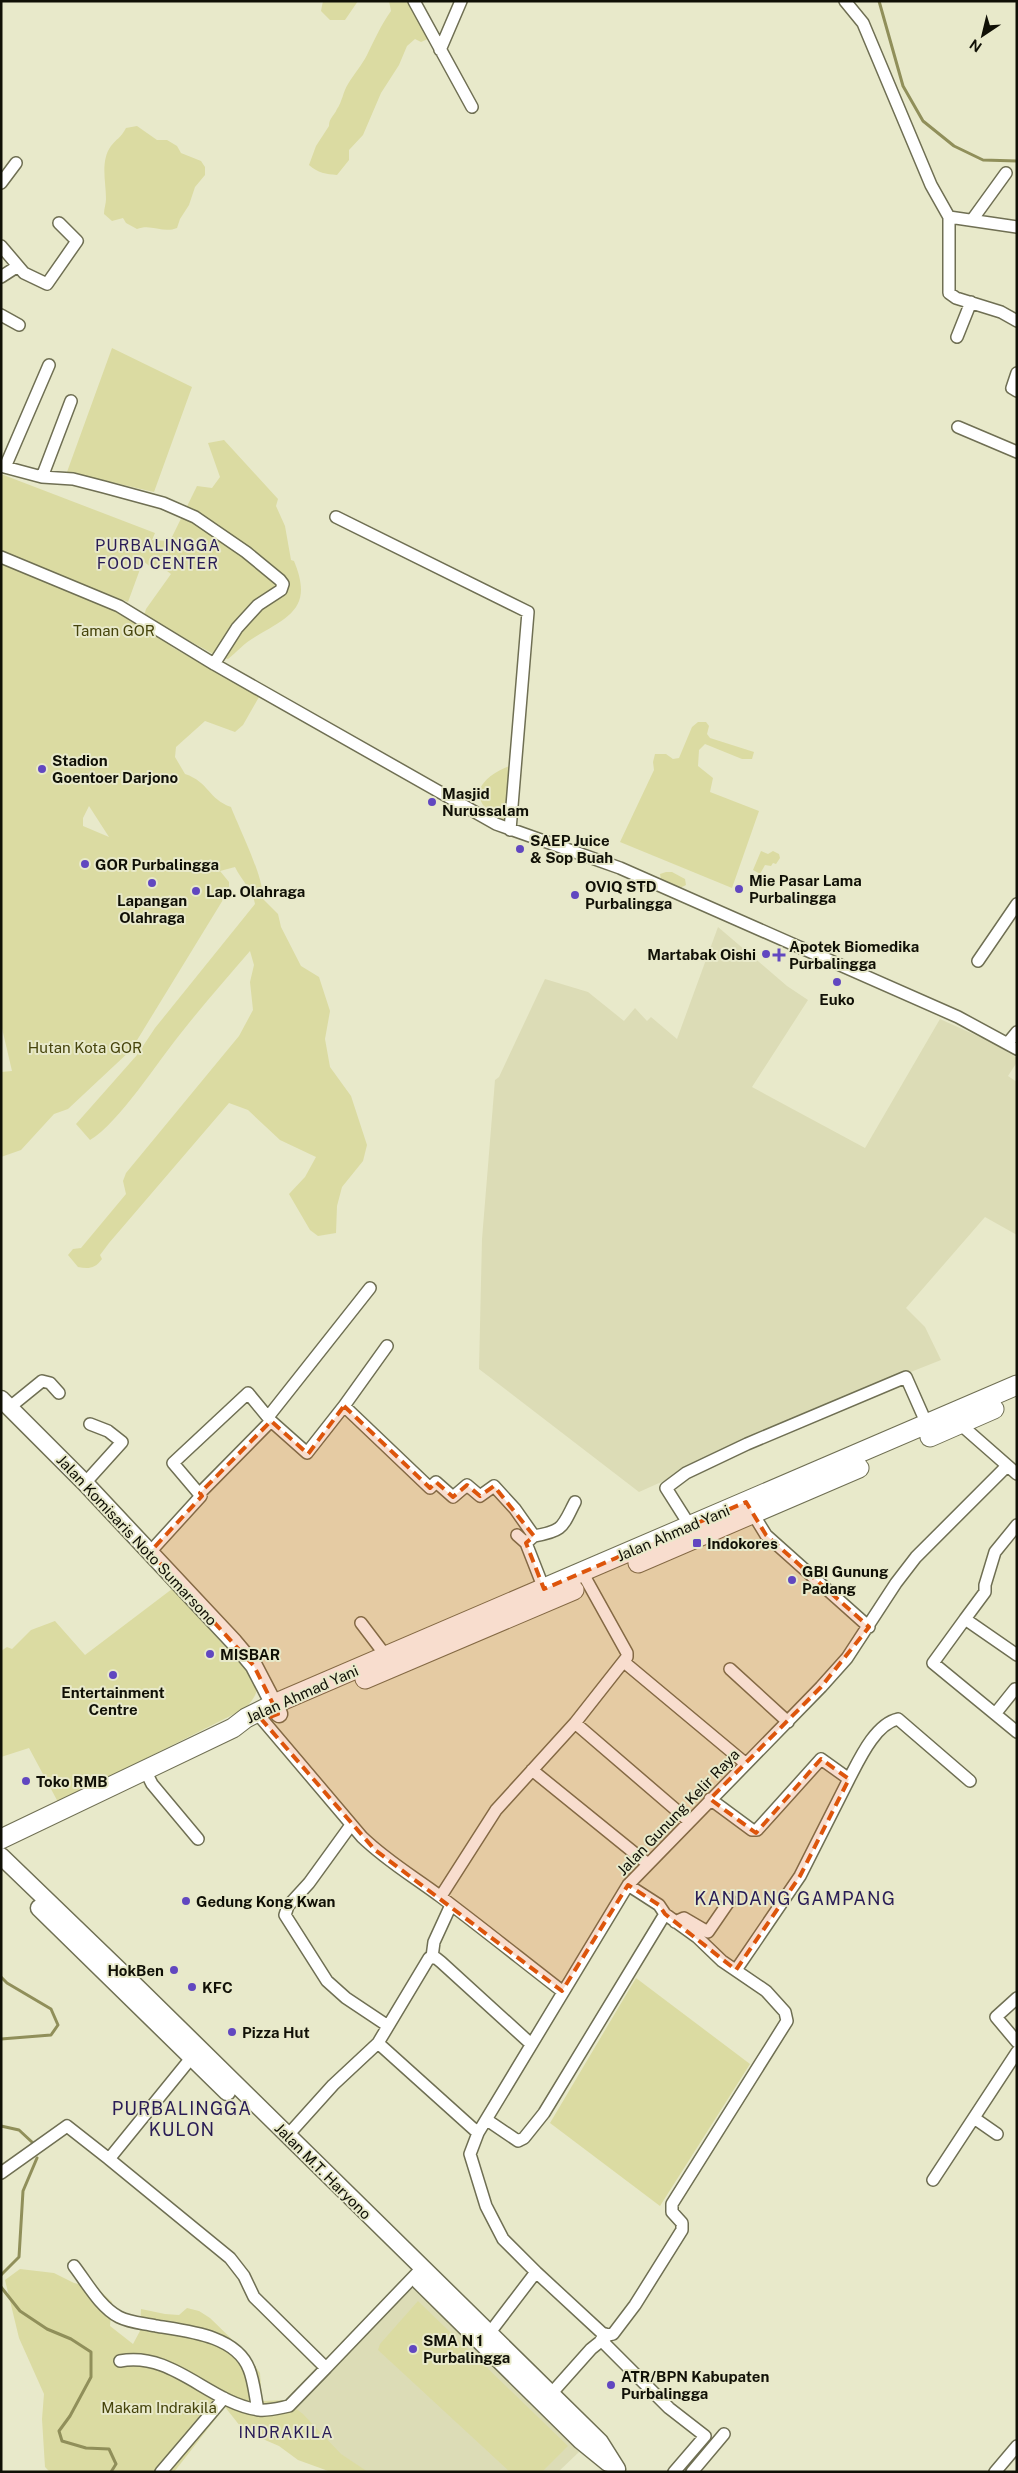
<svg xmlns="http://www.w3.org/2000/svg" width="1018" height="2473" font-family="'Public Sans',sans-serif">
<style>
.built{fill:#dcdcb6}
.green{fill:#dbdba2;fill-rule:evenodd}
.lines{fill:none;stroke-linecap:round;stroke-linejoin:round}
.stream{stroke:#908f5a;stroke-width:3}
.street-casing{stroke:#6f6f53;stroke-width:14}
.secondary-casing{stroke:#6f6f53;stroke-width:19}
.primary-casing{stroke:#6f6f53;stroke-width:21}
.street{stroke:#fff;stroke-width:11}
.secondary{stroke:#fff;stroke-width:16}
.primary{stroke:#fff;stroke-width:19}
.marked{fill:#dd550c;fill-opacity:0.2;stroke:#dd550c;stroke-width:4;stroke-dasharray:10 6;stroke-linejoin:round}
.poi-dot{fill:#6147c0;stroke:#e8e9ca;stroke-width:2}
.labels{text-anchor:middle;dominant-baseline:central;stroke-width:4;stroke-linejoin:round;paint-order:stroke}
.park-label{font-size:15px;fill:#46440c;stroke:#e8e9ca}
.poi-label{font-size:15px;font-weight:bold;fill:#101006;stroke:#e8e9ca;text-anchor:start}
.street-label{font-size:15px;fill:#101006;stroke:#e8e9ca}
.neighbourhood-label{font-size:16px;letter-spacing:1px;fill:#291c56;stroke:#e8e9ca}
.quarter-label{font-size:18px;letter-spacing:1px;fill:#291c56;stroke:#e8e9ca}
</style>
<rect width="100%" height="100%" fill="#e8e9ca"/>
<path class="built" d="M718,927L787,986L808,1000L752,1087L865,1148L940,1019L993,1043L1017,1058V1062L1008,1076L1017,1082V1235L985,1217L906,1308L925,1327L941,1360L873,1387L639,1492L479,1369L482,1239L495,1080L499,1077L545,979L588,992L624,1021L635,1008L647,1021L651,1017L677,1039Z
M410,2284L579,2452L558,2472H354L290,2413Z"/>
<path class="green" d="M323,1H358L345,20H330L321,11Z
M389,1H418L430,38L421,42L415,39L407,46L399,65L381,93L363,135L349,150V160L337,175C326,174 318,173 309,165L316,146L329,126C329,118 334,116 337,109C342,102 343,92 348,84C354,74 362,65 367,55C375,39 381,25 391,11Z
M137,126L157,140H167L177,146L181,153L201,161L205,167V175L195,187L189,205L180,219L177,228C163,234 151,223 137,229L126,223L123,218L112,221L104,214C104,208 106,204 106,199C106,182 100,161 111,146C116,139 121,138 126,128Z
M112,348L192,387L154,492L67,472Z
M224,440L278,499L276,506L285,526L291,560L294,561C313,607 291,616 255,637C244,643 237,652 228,659L224,658V654L217,649V656L144,616L146,609L171,574L163,568H152L143,561L128,602L1,553V474L155,533L152,540L170,541L197,486L212,488L220,477L208,443Z
M1,559L106,602L169,640L172,647L259,697L243,725L235,732L205,721L176,747L175,757L185,774C209,782 208,799 231,807C238,826 266,881 262,898L278,914L281,927L301,966L319,977L330,1011L325,1039L330,1067L351,1096L367,1145L363,1161L342,1187L337,1206L336,1233L318,1236L310,1230L289,1194L305,1177L316,1157L280,1140L248,1110L229,1103L109,1243L100,1255L102,1259C95,1269 88,1269 78,1267L68,1255L73,1249L81,1248L126,1194L123,1181L126,1173L239,1036L253,1010L250,982L254,965L250,951C227,978 203,1005 181,1033C159,1060 118,1124 90,1140L76,1124L137,1055L155,1028L255,904C253,890 241,880 235,867L220,871L229,882V890L131,1050L68,1109L54,1114L21,1150L1,1157V1072L12,1071L1,1024ZM89,806L109,837L83,826V818Z
M698,722H706L709,726L707,734L710,738L754,752L752,759H742L705,744L699,750L698,766L713,778L710,792L759,811L732,888L620,842L654,770L653,762L655,754H666L673,759L679,758L692,727Z
M512,765H520L518,807L504,822L483,805L477,794C484,778 496,771 512,765Z
M761,851L768,854L773,851L779,854L780,858L776,864L773,863L771,866L765,865L760,874L753,870Z
M666,872H672L685,879L686,885L680,888L661,880L660,874Z
M172,1589L256,1680C259,1693 254,1698 246,1708L111,1776L107,1783L58,1802L29,1748L1,1757V1651L7,1647L12,1649L31,1630L55,1621L85,1655Z
M636,1978L750,2064L660,2206L550,2123Z
M20,2269L54,2273L74,2283L97,2288L112,2302L110,2326L133,2344L140,2331L141,2309L165,2314L179,2315L187,2308L199,2311L210,2318L246,2353L260,2373L262,2401L285,2400L303,2414L341,2454L368,2472H331L298,2460L279,2446L244,2431L225,2407L174,2472H50L45,2467L42,2419L44,2394L19,2338L5,2280Z
M418,2301L568,2446L542,2472H510L378,2350L380,2344Z"/>
<g class="lines">
<path class="stream" d="M879,1L903,86L923,121L954,146L983,160L1017,161
M1,1977L7,1983L51,2009L58,2025L51,2035L1,2039
M1,2126L19,2130L33,2143
M1,2275L19,2257L23,2191L37,2158
M1,2287L20,2311L47,2329L71,2339L91,2352V2377L70,2416L59,2431L62,2441L86,2448L109,2449L116,2464L111,2472"/>
<defs>
<path id="street" d="M414,1L472,107
M845,1L863,23L931,185L949,217V293L956,298L1001,312L1017,321
M440,50L461,1
M1,183L16,163
M949,217L1017,227
M972,220L1006,173
M1,246L24,273L47,284L77,241L59,223
M1,277L18,266
M1,315L19,325
M957,337L971,302
M1017,373L1012,388L1017,391
M958,427L1017,452
M1,466L42,477L71,401
M5,467L49,365
M42,477L73,479L104,487L163,503L195,517L246,552L280,580L283,584L281,590L258,605L237,628L214,664
M336,517L528,612L510,830
M1,557L119,606L214,664L496,824L620,868L958,1017L1017,1049
M978,961L1017,904
M1008,1043L1017,1032
M344,1406L387,1346
M10,1407L42,1381L50,1383L59,1393
M268,1417L370,1288
M960,1424L1017,1474
M85,1483L122,1442L108,1431L90,1424
M200,1493L271,1421
M750,1509L766,1535L869,1627
M692,1529L666,1488L686,1473L747,1444L906,1377L929,1429
M517,1535L526,1543L544,1589
M534,1536C564,1531 562,1527 575,1502
M150,1552L201,1496L173,1463L248,1393L271,1421L307,1453L344,1406L430,1488L436,1482L453,1497L467,1485L480,1496L494,1486L515,1509L534,1536L526,1543
M965,1619L985,1592V1585L995,1552L1017,1525
M361,1623L386,1656
M1017,1655L965,1619L933,1663L1017,1732
M624,1662L745,1763
M730,1669L788,1722
M256,1712L362,1837C388,1862 413,1876 441,1897C482,1928 522,1960 562,1991
M995,1714L1015,1689
M575,1723L689,1821
M145,1770L152,1784L198,1839
M532,1770L648,1864
M849,1779C859,1760 875,1724 898,1719L970,1781
M710,1799L752,1830H757L821,1759L849,1779L800,1876L736,1970
M351,1825L309,1883L288,1906L285,1915L327,1981L346,1998L388,2026
M441,1896L496,1810L575,1723L627,1657V1653L582,1572
M675,1922L684,1918L708,1932L730,1900
M432,1957L434,1942L451,1905
M1017,1998L996,2017L1017,2042
M378,2043L478,2133
M974,2118L997,2134
M487,2120L518,2141L524,2138L544,2113L665,1914L659,1905L628,1885
M288,2135L333,2085L378,2043L429,1958H436L441,1962L531,2044
M1,2173L67,2126L109,2159
M933,2180L1017,2052
M74,2266C87,2283 100,2307 119,2317C131,2323 143,2323 156,2326C186,2331 236,2335 249,2369C254,2381 255,2396 258,2410
M536,2272L503,2239L486,2206L470,2154L478,2133L628,1885L821,1687L847,1658L896,1583L916,1557L1007,1466
M488,2335L536,2272L602,2333L608,2335L613,2334L635,2305L682,2230V2223L672,2212V2204L787,2021L785,2012L766,1991L722,1961L697,1937L665,1914
M601,2340L669,2408L705,2436L674,2472
M120,2361C173,2351 209,2403 259,2410C269,2411 279,2408 289,2406L326,2368L254,2297L244,2276L230,2258L109,2159L196,2052
M326,2368L420,2270
M550,2395L591,2349L606,2337
M161,2472L224,2398
M692,2472L724,2434
M995,2472L1017,2446"/>
<path id="secondary" d="M1,1399L85,1483L234,1642L254,1666L279,1714
M1,1856L139,1989L600,2442L617,2469
M39,1908L227,2092
M419,2281L581,2441L608,2463"/>
<path id="primary" d="M930,1437L994,1409
M638,1563L859,1468
M365,1679L574,1590
M1,1839L233,1728L246,1718L274,1704L1017,1385"/>
</defs>
<use href="#street" class="street-casing"/>
<use href="#secondary" class="secondary-casing"/>
<use href="#primary" class="primary-casing"/>
<use href="#street" class="street"/>
<use href="#secondary" class="secondary"/>
<use href="#primary" class="primary"/>
</g>
<path class="marked" d="M344,1406L430,1488L436,1482L453,1497L467,1485L480,1496L494,1486L534,1536L526,1543L544,1589L746,1502L766,1535L869,1627L821,1687L710,1799L756,1833L821,1759L849,1779L800,1876L736,1970L665,1914L659,1905L628,1885L562,1991L375,1850L262,1720L278,1714L254,1666L150,1552L202,1496L200,1493L271,1421L308,1454Z"/>
<g class="poi-dot">
<circle cx="42" cy="769" r="5"/>
<circle cx="432" cy="802" r="5"/>
<circle cx="520" cy="849" r="5"/>
<circle cx="85" cy="864" r="5"/>
<circle cx="152" cy="883" r="5"/>
<circle cx="739" cy="889" r="5"/>
<circle cx="196" cy="891" r="5"/>
<circle cx="575" cy="895" r="5"/>
<circle cx="766" cy="954" r="5"/>
<path d="M776.5 947.5h5v5h5v5h-5v5h-5v-5h-5v-5h5z"/>
<circle cx="837" cy="982" r="5"/>
<rect x="692" y="1538" width="10" height="10" rx="2.5"/>
<circle cx="792" cy="1580" r="5"/>
<circle cx="210" cy="1654" r="5"/>
<circle cx="113" cy="1675" r="5"/>
<circle cx="26" cy="1781" r="5"/>
<circle cx="186" cy="1901" r="5"/>
<circle cx="174" cy="1970" r="5"/>
<circle cx="192" cy="1987" r="5"/>
<circle cx="232" cy="2032" r="5"/>
<circle cx="413" cy="2349" r="5"/>
<circle cx="611" cy="2385" r="5"/>
</g>
<g class="labels">
<g class="park-label">
<text x="114" y="630">Taman GOR</text>
<text x="85" y="1047">Hutan Kota GOR</text>
<text x="159" y="2407">Makam Indrakila</text>
</g>
<g class="poi-label">
<text x="52" y="760">Stadion<tspan x="52" dy="17">Goentoer Darjono</tspan></text>
<text x="442" y="793">Masjid<tspan x="442" dy="17">Nurussalam</tspan></text>
<text x="530" y="840">SAEP Juice<tspan x="530" dy="17">&amp; Sop Buah</tspan></text>
<text x="95" y="864">GOR Purbalingga</text>
<text x="749" y="880">Mie Pasar Lama<tspan x="749" dy="17">Purbalingga</tspan></text>
<text x="585" y="886">OVIQ STD<tspan x="585" dy="17">Purbalingga</tspan></text>
<text x="206" y="891">Lap. Olahraga</text>
<text x="152" y="900" text-anchor="middle">Lapangan<tspan x="152" dy="17">Olahraga</tspan></text>
<text x="789" y="946">Apotek Biomedika<tspan x="789" dy="17">Purbalingga</tspan></text>
<text x="756" y="954" text-anchor="end">Martabak Oishi</text>
<text x="837" y="999" text-anchor="middle">Euko</text>
<text x="707" y="1543">Indokores</text>
<text x="802" y="1571">GBI Gunung<tspan x="802" dy="17">Padang</tspan></text>
<text x="220" y="1654">MISBAR</text>
<text x="113" y="1692" text-anchor="middle">Entertainment<tspan x="113" dy="17">Centre</tspan></text>
<text x="36" y="1781">Toko RMB</text>
<text x="196" y="1901">Gedung Kong Kwan</text>
<text x="164" y="1970" text-anchor="end">HokBen</text>
<text x="202" y="1987">KFC</text>
<text x="242" y="2032">Pizza Hut</text>
<text x="423" y="2340">SMA N 1<tspan x="423" dy="17">Purbalingga</tspan></text>
<text x="621" y="2376">ATR/BPN Kabupaten<tspan x="621" dy="17">Purbalingga</tspan></text>
</g>
<g class="street-label">
<text transform="translate(673 1533) rotate(-23)">Jalan Ahmad Yani</text>
<text transform="translate(137 1540) rotate(47)">Jalan Komisaris Noto Sumarsono</text>
<text transform="translate(302 1694) rotate(-24)">Jalan Ahmad Yani</text>
<text transform="translate(678 1812) rotate(-46)">Jalan Gunung Kelir Raya</text>
<text transform="translate(323 2171) rotate(45)">Jalan M.T. Haryono</text>
</g>
<g class="neighbourhood-label">
<text x="158" y="545">PURBALINGGA<tspan x="158" dy="18">FOOD CENTER</tspan></text>
<text x="286" y="2432">INDRAKILA</text>
</g>
<g class="quarter-label">
<text x="795" y="1898">KANDANG GAMPANG</text>
<text x="182" y="2108">PURBALINGGA<tspan x="182" dy="21">KULON</tspan></text>
</g>
</g>
<rect width="1018" height="2473" fill="none" stroke="#101006" stroke-width="5"/>
<g transform="translate(983 35) rotate(215)" stroke="#e8e9ca" stroke-width="4" paint-order="stroke">
<path d="M0-4L9 19L0 12L-9 19Z" fill="#101006"/>
<text y="-8" font-size="14" font-weight="bold" text-anchor="middle" fill="#101006">N</text>
</g>
</svg>
